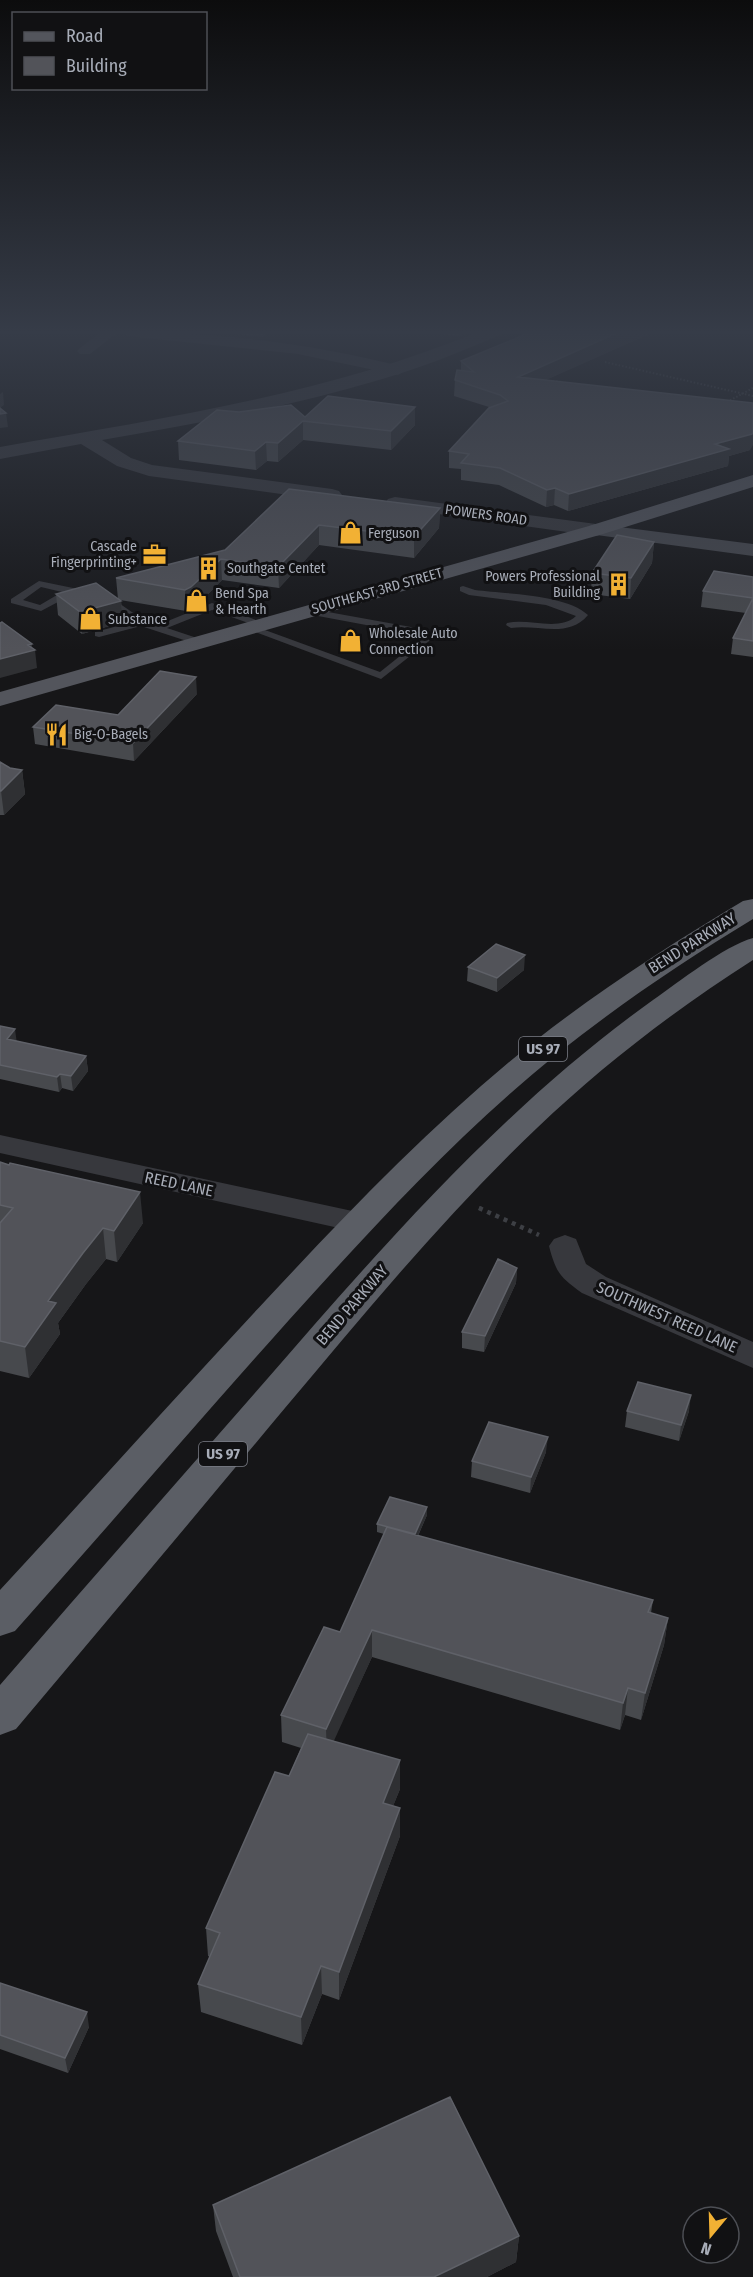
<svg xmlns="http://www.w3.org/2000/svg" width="753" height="2277" font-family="'Fira Sans Condensed',sans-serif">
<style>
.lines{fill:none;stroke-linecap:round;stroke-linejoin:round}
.path-far2{stroke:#3d3f44;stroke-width:2;stroke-dasharray:1.5 2;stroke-linecap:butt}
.path-far1{stroke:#3d3f44;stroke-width:4;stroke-dasharray:3 4.5;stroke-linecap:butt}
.path{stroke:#3d3f44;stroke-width:4.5;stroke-dasharray:4 5;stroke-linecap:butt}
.service{fill:#37383d;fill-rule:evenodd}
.minor{fill:#37383d;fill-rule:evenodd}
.tertiary{fill:#37383d;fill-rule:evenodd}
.secondary{fill:#45474d;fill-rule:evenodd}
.primary{fill:#53555c;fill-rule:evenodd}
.trunk{fill:#5b5e65;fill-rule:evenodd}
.wall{fill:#47494d}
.shaded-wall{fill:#2f3033}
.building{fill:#525359;stroke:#5f6168;stroke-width:1.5}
.labels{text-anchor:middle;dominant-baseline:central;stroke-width:6;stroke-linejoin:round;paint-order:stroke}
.far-street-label{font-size:14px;fill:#a8adb8;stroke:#111113}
.far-poi-label{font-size:14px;fill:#a8adb8;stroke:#111113;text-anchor:start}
.shield{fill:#111113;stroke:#7b7e86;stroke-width:1.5}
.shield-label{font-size:15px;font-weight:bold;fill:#a8adb8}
.street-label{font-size:16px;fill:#a8adb8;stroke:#111113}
</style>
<rect width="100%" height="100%" fill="#161618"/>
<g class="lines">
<path class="path-far2" d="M605,362L753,396
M549,381L563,382
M727,402L753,388"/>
<path class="path-far1" d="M479,1208L482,1209"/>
<path class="path" d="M479,1208L539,1235"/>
<path class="service" d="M39,581L107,595L145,621L158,625L212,603L266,624L257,626L212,610L167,628L203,640L204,642L199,645L141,626L99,637L95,636V632L133,622L100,599L73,594L41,611L11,603V599ZM41,587L62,592L40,605L23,600Z
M463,586L475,590C505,594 566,594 588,615C568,639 538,624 511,628L506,625L507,623C529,618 559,632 576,616L546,605L469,595L460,591V587Z
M306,608L433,631L438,634L381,679L245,628L254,626L380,672L425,636L302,613V609Z"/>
<path class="minor" d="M101,332H118L90,354H80L77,351L80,348Z
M120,332C216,332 311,343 404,367L406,370L398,375L298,354L127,336Z
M0,1135L357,1212L368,1215L373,1222L368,1229L357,1232L0,1153Z
M565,1235L576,1239L586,1264L606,1277L753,1342V1368L582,1293C560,1277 556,1273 549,1246L554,1239Z"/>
<path class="tertiary" d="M478,332H502L500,335C460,352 421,368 379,380C289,407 195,424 102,440L131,458L152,465L332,489L339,491L342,495L339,499L332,501L149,476L117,466L81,444L0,459V447C163,418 324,395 478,332Z
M395,497L596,524L603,526L606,530L603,534L596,536L388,507L385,503L388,499Z"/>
<path class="secondary" d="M596,524L753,544V556L589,534L586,530L589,526Z"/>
<path class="primary" d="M753,475V487L603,534L0,706V692L589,526Z"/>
<path class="trunk" d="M753,899V919C685,960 620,1004 557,1054C459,1133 373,1227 289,1320C197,1423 107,1528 15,1631L0,1636V1590C89,1494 176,1396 266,1300C351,1209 438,1118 535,1041C601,989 671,944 743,901Z
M753,938V960C676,1009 603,1065 537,1128C446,1214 366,1312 285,1408C196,1515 106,1622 16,1729L0,1735V1685C89,1582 179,1480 268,1378C386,1242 506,1105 653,1000C679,982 724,946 753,938Z"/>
</g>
<path class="wall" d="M220,332H269L263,337Z
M418,332H468V333L460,336Z
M531,332H661L649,334L545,380L750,450L729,456L728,466L568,511L554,505L546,507L499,485L461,480V469L449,468V451L489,407L454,396L455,380L461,371V361Z
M239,412L305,417L415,425L391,450L303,440L278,462L267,461L256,470L179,460L178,441Z
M289,489L440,508L439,528L414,558L319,545L279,588L222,580L193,609L186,611L120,600L121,601L123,622L82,634L58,615L56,594L118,599L116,578L225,550Z
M654,542L652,563L630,599L591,594L592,573Z
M753,577V657L731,654L733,638L746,613L701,607L703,591Z
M197,694L134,761L35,744L33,727L118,715Z
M0,762L10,768L22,770L25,794L4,815H0Z
M468,967L524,970L497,992L467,981Z
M0,1026L17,1041L86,1056L88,1071L73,1091L62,1088L59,1092L0,1079Z
M0,1162L143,1223L117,1262L106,1259L86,1284L58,1323L60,1334L29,1378L0,1371Z
M517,1268L516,1283L484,1352L462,1348V1332Z
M627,1411H689L679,1441L625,1427Z
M546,1452L530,1493L471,1477L472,1461Z
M427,1507V1515L418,1536L653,1600L651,1613L668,1618L664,1645L641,1720L625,1715L620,1730L372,1657L333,1741L400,1789L393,1806L400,1836L339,2000L322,1994L302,2045L201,2012L198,1984L210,1957L208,1956L206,1928L289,1776L301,1748L282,1742L281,1715L340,1632L384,1534L377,1532V1524Z
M0,1983L89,2027L68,2073L0,2049Z
M213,2205L519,2236L516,2262L487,2277H233L216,2231Z"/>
<path class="shaded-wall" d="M263,332H269L263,337Z
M460,332H468V333L460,336Z
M619,332H661L649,334L517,393L518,377Z
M3,392L4,405L0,408V394Z
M415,407V425L391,450V431Z
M6,413L8,427L0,428V414Z
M303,421V440L278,462V443Z
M753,432V445L750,450L729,456L728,466L568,511L569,494L715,444Z
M266,442L267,461L256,470L255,451Z
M555,488L554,505L546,507L547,490Z
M440,508L439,528L414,558V537Z
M319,525V545L279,588L278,567Z
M654,542L652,563L630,599L631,578Z
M221,559L222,580L193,609L186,611L185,590Z
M121,601L123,622L82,634L80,612Z
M32,644V650H35L37,668L0,678V659Z
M196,677L197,694L134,761L133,743Z
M22,770L25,794L4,815L1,791Z
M525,955L524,970L497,992V978Z
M15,1029L17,1044L7,1039Z
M86,1056L88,1071L73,1091L71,1076Z
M60,1074L62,1088L59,1092L57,1077Z
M140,1192L143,1223L117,1262L114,1231Z
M103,1228L106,1259L86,1284L58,1323L60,1334L29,1378L25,1347L48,1301L83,1253Z
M517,1268L516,1283L484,1352L485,1336Z
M691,1395L689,1411L679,1441L681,1425Z
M548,1437L546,1452L530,1493L531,1477Z
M427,1507V1515L415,1542V1534Z
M668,1618L664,1645L641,1720L645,1693Z
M372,1630V1657L327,1756L326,1729Z
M628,1688L625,1715L620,1730L623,1703Z
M400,1760V1789L383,1831V1803Z
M400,1808V1836L339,2000V1972Z
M321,1966L322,1994L302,2045L301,2017Z
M87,2012L89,2027L68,2073L65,2058Z
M519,2236L516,2262L487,2277H434Z"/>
<path class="building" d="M531,332H619L518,377L753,403V432L752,434L715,444L729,449L569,494L555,488L547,490L500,468L461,463L469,454L449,451L489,408L508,401L500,395L455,380L457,370L474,372L461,361Z
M328,396L415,407L391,431L303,421L278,443L266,442L255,451L178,441L217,410L239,412L291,405L305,417Z
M0,408L6,413L0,414Z
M289,489L440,508L414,537L319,525L278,567L221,559L191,587L185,590L116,578L225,550Z
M617,535L654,542L631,578L592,573Z
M714,571L753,577V641L733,638L753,598L703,591Z
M96,583L121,601L80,612L56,594Z
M2,622L32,644L28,645L35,650L0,659V623Z
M160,671L196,677L133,743L33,727L56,705L118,715Z
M0,762L10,768L22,770L1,791H0Z
M496,944L525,955L497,978L468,967Z
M0,1026L15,1029L7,1039L86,1056L71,1076L60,1074L57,1077L0,1065Z
M0,1162L9,1165L10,1163L140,1192L114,1231L103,1228L83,1253L48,1301L56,1303L25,1347L0,1341V1223L13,1208L0,1205Z
M498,1259L517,1268L485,1336L462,1332Z
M638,1382L691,1395L681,1425L627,1411Z
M489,1422L548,1437L531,1477L472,1461Z
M390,1497L427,1507L415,1534L377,1524Z
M387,1527L653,1600L648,1612L668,1618L645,1693L628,1688L623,1703L372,1630L326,1729L281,1715L324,1627L340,1632Z
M308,1734L400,1760L383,1803L400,1808L339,1972L321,1966L301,2017L198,1984L220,1933L206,1928L275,1772L289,1776Z
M0,1983L87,2012L65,2058L0,2035Z
M450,2097L519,2236L434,2277H240L213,2205Z"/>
<linearGradient id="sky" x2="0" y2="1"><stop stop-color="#0c0c0d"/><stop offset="0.51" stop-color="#363c48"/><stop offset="1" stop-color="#363c48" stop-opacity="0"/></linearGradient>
<rect width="753" height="651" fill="url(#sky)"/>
<defs>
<symbol id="shop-bare" viewBox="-9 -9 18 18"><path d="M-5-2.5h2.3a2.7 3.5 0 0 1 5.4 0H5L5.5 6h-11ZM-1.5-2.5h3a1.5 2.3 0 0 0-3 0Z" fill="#f2b134" stroke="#111113" stroke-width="2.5" paint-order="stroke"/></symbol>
<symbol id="office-bare" viewBox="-9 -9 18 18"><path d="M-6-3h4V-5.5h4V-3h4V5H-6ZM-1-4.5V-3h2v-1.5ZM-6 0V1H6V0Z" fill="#f2b134" stroke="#111113" stroke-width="2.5" paint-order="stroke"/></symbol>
<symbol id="building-bare" viewBox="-9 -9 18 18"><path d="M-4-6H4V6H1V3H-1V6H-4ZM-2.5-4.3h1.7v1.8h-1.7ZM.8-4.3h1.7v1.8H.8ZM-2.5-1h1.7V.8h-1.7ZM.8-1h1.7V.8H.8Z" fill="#f2b134" stroke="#111113" stroke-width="2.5" paint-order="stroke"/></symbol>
<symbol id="restaurant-bare" viewBox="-9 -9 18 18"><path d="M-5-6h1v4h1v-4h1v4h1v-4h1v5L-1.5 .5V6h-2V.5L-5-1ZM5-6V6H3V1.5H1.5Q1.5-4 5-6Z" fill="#f2b134" stroke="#111113" stroke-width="2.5" paint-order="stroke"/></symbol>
</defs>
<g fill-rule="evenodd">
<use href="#shop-bare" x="334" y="516" width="33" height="33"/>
<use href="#office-bare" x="138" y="538" width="33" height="33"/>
<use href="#building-bare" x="192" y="552" width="33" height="33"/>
<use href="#building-bare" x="602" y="568" width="33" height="33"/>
<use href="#shop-bare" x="180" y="584" width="33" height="33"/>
<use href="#shop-bare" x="74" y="602" width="33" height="33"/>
<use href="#shop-bare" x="334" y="624" width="33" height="33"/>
<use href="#restaurant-bare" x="40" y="718" width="33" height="33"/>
</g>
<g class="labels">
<g class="far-street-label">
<text transform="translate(486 515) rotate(8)">POWERS ROAD</text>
<text transform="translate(377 591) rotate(-16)">SOUTHEAST 3RD STREET</text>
</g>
<g class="far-poi-label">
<text x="368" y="533">Ferguson</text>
<text x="137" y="546" text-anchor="end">Cascade<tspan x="137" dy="16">Fingerprinting+</tspan></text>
<text x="227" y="568">Southgate Centet</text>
<text x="600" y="576" text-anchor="end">Powers Professional<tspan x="600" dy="16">Building</tspan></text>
<text x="215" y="593">Bend Spa<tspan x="215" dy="16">&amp; Hearth</tspan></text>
<text x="108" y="619">Substance</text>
<text x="369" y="633">Wholesale Auto<tspan x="369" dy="16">Connection</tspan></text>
<text x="74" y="734">Big-O-Bagels</text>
</g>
<g class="shield">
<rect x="519" y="1037" width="48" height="24" rx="4.5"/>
<rect x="199" y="1442" width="48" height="24" rx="4.5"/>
</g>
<g class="shield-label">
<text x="543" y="1049">US 97</text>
<text x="223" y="1454">US 97</text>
</g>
<g class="street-label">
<text transform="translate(692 943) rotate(-32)">BEND PARKWAY</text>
<text transform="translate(179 1184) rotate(12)">REED LANE</text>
<text transform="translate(352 1305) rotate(-49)">BEND PARKWAY</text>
<text transform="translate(667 1317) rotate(24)">SOUTHWEST REED LANE</text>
</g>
</g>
<rect x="12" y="12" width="195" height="78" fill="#111113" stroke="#4d4f55" stroke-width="1.5"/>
<rect x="24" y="32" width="30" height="9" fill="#53555c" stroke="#4d4f55" stroke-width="1.5"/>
<text x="66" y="42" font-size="18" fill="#a8adb8">Road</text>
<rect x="24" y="57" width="30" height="18" fill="#525359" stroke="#4d4f55" stroke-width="1.5"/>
<text x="66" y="72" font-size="18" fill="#a8adb8">Building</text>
<g transform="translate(711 2235) rotate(199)"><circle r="28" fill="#111113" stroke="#4d4f55" stroke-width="1.5"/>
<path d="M0-4.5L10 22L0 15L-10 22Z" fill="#f2b134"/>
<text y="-9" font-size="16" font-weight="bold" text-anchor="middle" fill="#a8adb8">N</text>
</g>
</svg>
